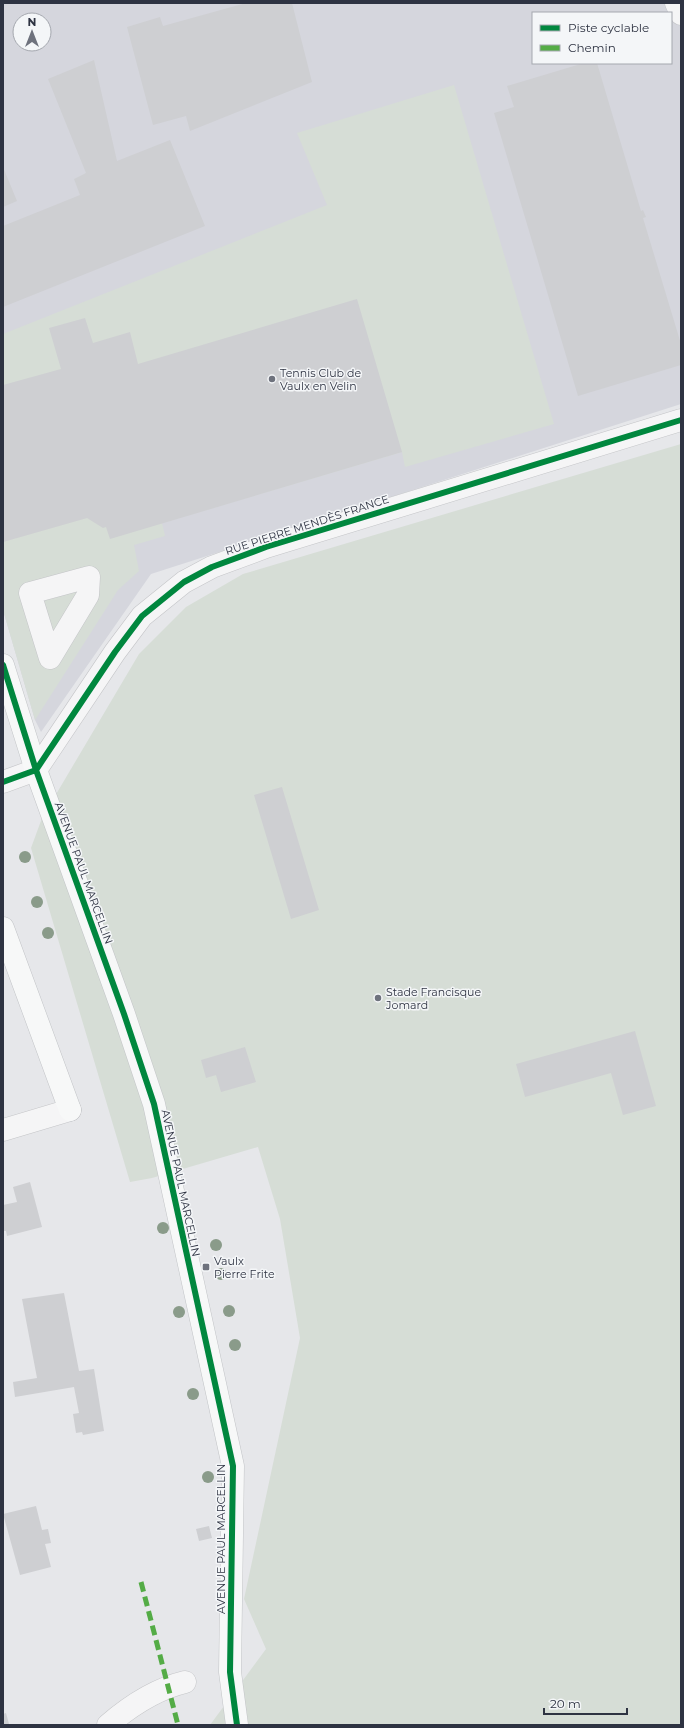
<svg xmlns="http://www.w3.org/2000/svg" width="684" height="1728" font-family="Montserrat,sans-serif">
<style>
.built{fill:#d5d6dd;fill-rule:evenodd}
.green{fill:#d6ddd6}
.building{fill:#cecfd2}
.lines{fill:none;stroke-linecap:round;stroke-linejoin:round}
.minor-casing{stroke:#c4c5c8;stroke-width:23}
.major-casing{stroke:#c2c4c7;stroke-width:23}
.minor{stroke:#f5f5f6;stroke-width:22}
.major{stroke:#f7f8f8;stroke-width:22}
.quiet{stroke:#54ac46;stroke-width:5;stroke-dasharray:10 5;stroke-linecap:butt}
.cycleway-casing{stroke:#f4f6f8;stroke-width:8}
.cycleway{stroke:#00873e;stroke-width:6}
.tree{fill:#8a9b8a}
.poi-dot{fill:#6e727d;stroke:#f4f6f8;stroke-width:1.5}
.labels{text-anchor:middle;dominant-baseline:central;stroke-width:3;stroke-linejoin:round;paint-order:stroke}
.poi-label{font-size:11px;fill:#2e3342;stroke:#f4f6f8;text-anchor:start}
.street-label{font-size:11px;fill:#2e3342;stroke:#f4f6f8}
</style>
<rect width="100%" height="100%" fill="#e6e7ea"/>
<path class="built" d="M3,3H681V404L151,574L41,732L35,720L3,610ZM533,13H671V63H533ZM20,20H44V44H20Z"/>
<path class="green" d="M454,85L554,424L405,467L402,452L162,523L165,536L134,545L139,571L118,590L35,720L3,610V334L327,205L297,133Z
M681,444V1725H210L266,1649L244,1599L300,1338L280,1219L258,1147L152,1178L130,1182L31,848L42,818L139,654L186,607L243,574Z"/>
<path class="building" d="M246,3H292L312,82L190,131L186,116L153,125L127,27L160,17L163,26Z
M94,60L117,161L170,140L205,226L3,307V226L80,195L74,179L86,173L48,79Z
M584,63H597L641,211L643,210L646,217L643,218L681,344V365L578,396L494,113L514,107L507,86Z
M3,167L17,201L3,207Z
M357,299L402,452L110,539L106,527L103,528L87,518L3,542V385L61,369L49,328L85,318L93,343L130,332L138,364Z
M282,787L319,910L291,919L254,795Z
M635,1031L656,1106L623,1115L611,1073L525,1097L516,1064Z
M245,1047L256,1082L221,1092L216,1075L206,1078L201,1060Z
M30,1182L42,1227L7,1236L6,1231H3V1205L17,1202L13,1187Z
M64,1293L79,1371L94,1369L104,1431L83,1435L82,1432L76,1433L73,1414L79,1413L74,1387L15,1397L13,1382L37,1378L22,1299Z
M36,1506L42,1530L48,1529L51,1543L45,1544L51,1567L20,1575L3,1514Z
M209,1526L212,1538L199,1541L196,1529Z
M6,1713L9,1724L3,1725V1714Z"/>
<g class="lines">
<defs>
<path id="minor" d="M676,3L681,14
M89,577L88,595L50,658L30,593Z
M3,782L36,770L115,652L142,616L184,582L212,567L266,547L681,420
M3,1130L70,1110
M108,1725C130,1706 156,1689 185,1682"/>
<path id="major" d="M3,665L36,770L124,1014L154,1104L233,1466L230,1672L237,1725
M3,928L70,1110"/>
</defs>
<use href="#minor" class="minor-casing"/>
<use href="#major" class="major-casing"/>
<use href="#minor" class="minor"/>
<use href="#major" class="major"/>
<path class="quiet" d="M141,1582L178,1725"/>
<defs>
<path id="cycleway" d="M3,665L36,770L124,1014L154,1104L233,1466L230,1672L237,1725
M3,782L36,770L115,652L142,616L184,582L212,567L266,547L681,420"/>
</defs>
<use href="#cycleway" class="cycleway-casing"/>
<use href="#cycleway" class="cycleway"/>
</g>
<g class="tree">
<circle cx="25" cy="857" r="6"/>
<circle cx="37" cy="902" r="6"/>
<circle cx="48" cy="933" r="6"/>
<circle cx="163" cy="1228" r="6"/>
<circle cx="216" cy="1245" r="6"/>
<circle cx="221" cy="1274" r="6"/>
<circle cx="229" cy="1311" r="6"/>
<circle cx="179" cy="1312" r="6"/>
<circle cx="235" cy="1345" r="6"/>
<circle cx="193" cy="1394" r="6"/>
<circle cx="208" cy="1477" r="6"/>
</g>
<g class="poi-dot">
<circle cx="272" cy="379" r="4"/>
<circle cx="378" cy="998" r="4"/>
<rect x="202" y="1263" width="8" height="8" rx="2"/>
</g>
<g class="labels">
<g class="poi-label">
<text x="280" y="373">Tennis Club de<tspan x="280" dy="13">Vaulx en Velin</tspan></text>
<text x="386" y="992">Stade Francisque<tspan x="386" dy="13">Jomard</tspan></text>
<text x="214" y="1261">Vaulx<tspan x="214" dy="13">Pierre Frite</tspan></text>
</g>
<g class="street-label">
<text transform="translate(307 525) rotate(-18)">RUE PIERRE MENDÈS FRANCE</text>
<text transform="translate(84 873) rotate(70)">AVENUE PAUL MARCELLIN</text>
<text transform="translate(181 1183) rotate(78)">AVENUE PAUL MARCELLIN</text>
<text transform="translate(221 1539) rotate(-90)">AVENUE PAUL MARCELLIN</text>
</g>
</g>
<rect width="684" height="1728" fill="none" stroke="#2e3342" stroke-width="8"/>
<rect x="532" y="12" width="140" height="52" fill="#f4f6f8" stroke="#a5a8af"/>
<rect x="540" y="25" width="20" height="6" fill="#00873e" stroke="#a5a8af"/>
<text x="568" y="32" font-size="12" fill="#2e3342">Piste cyclable</text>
<rect x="540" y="45" width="20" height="6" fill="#54ac46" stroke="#a5a8af"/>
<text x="568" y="52" font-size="12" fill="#2e3342">Chemin</text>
<g transform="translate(32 32)"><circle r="19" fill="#f4f6f8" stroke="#a5a8af"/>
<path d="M0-3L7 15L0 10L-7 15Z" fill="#6e727d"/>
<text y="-6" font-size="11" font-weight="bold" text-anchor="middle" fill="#2e3342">N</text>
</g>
<path d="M544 1708v6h83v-6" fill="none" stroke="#2e3342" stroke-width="2"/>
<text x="550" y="1708" font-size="12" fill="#2e3342" stroke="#f4f6f8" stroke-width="3" paint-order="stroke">20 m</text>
</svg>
